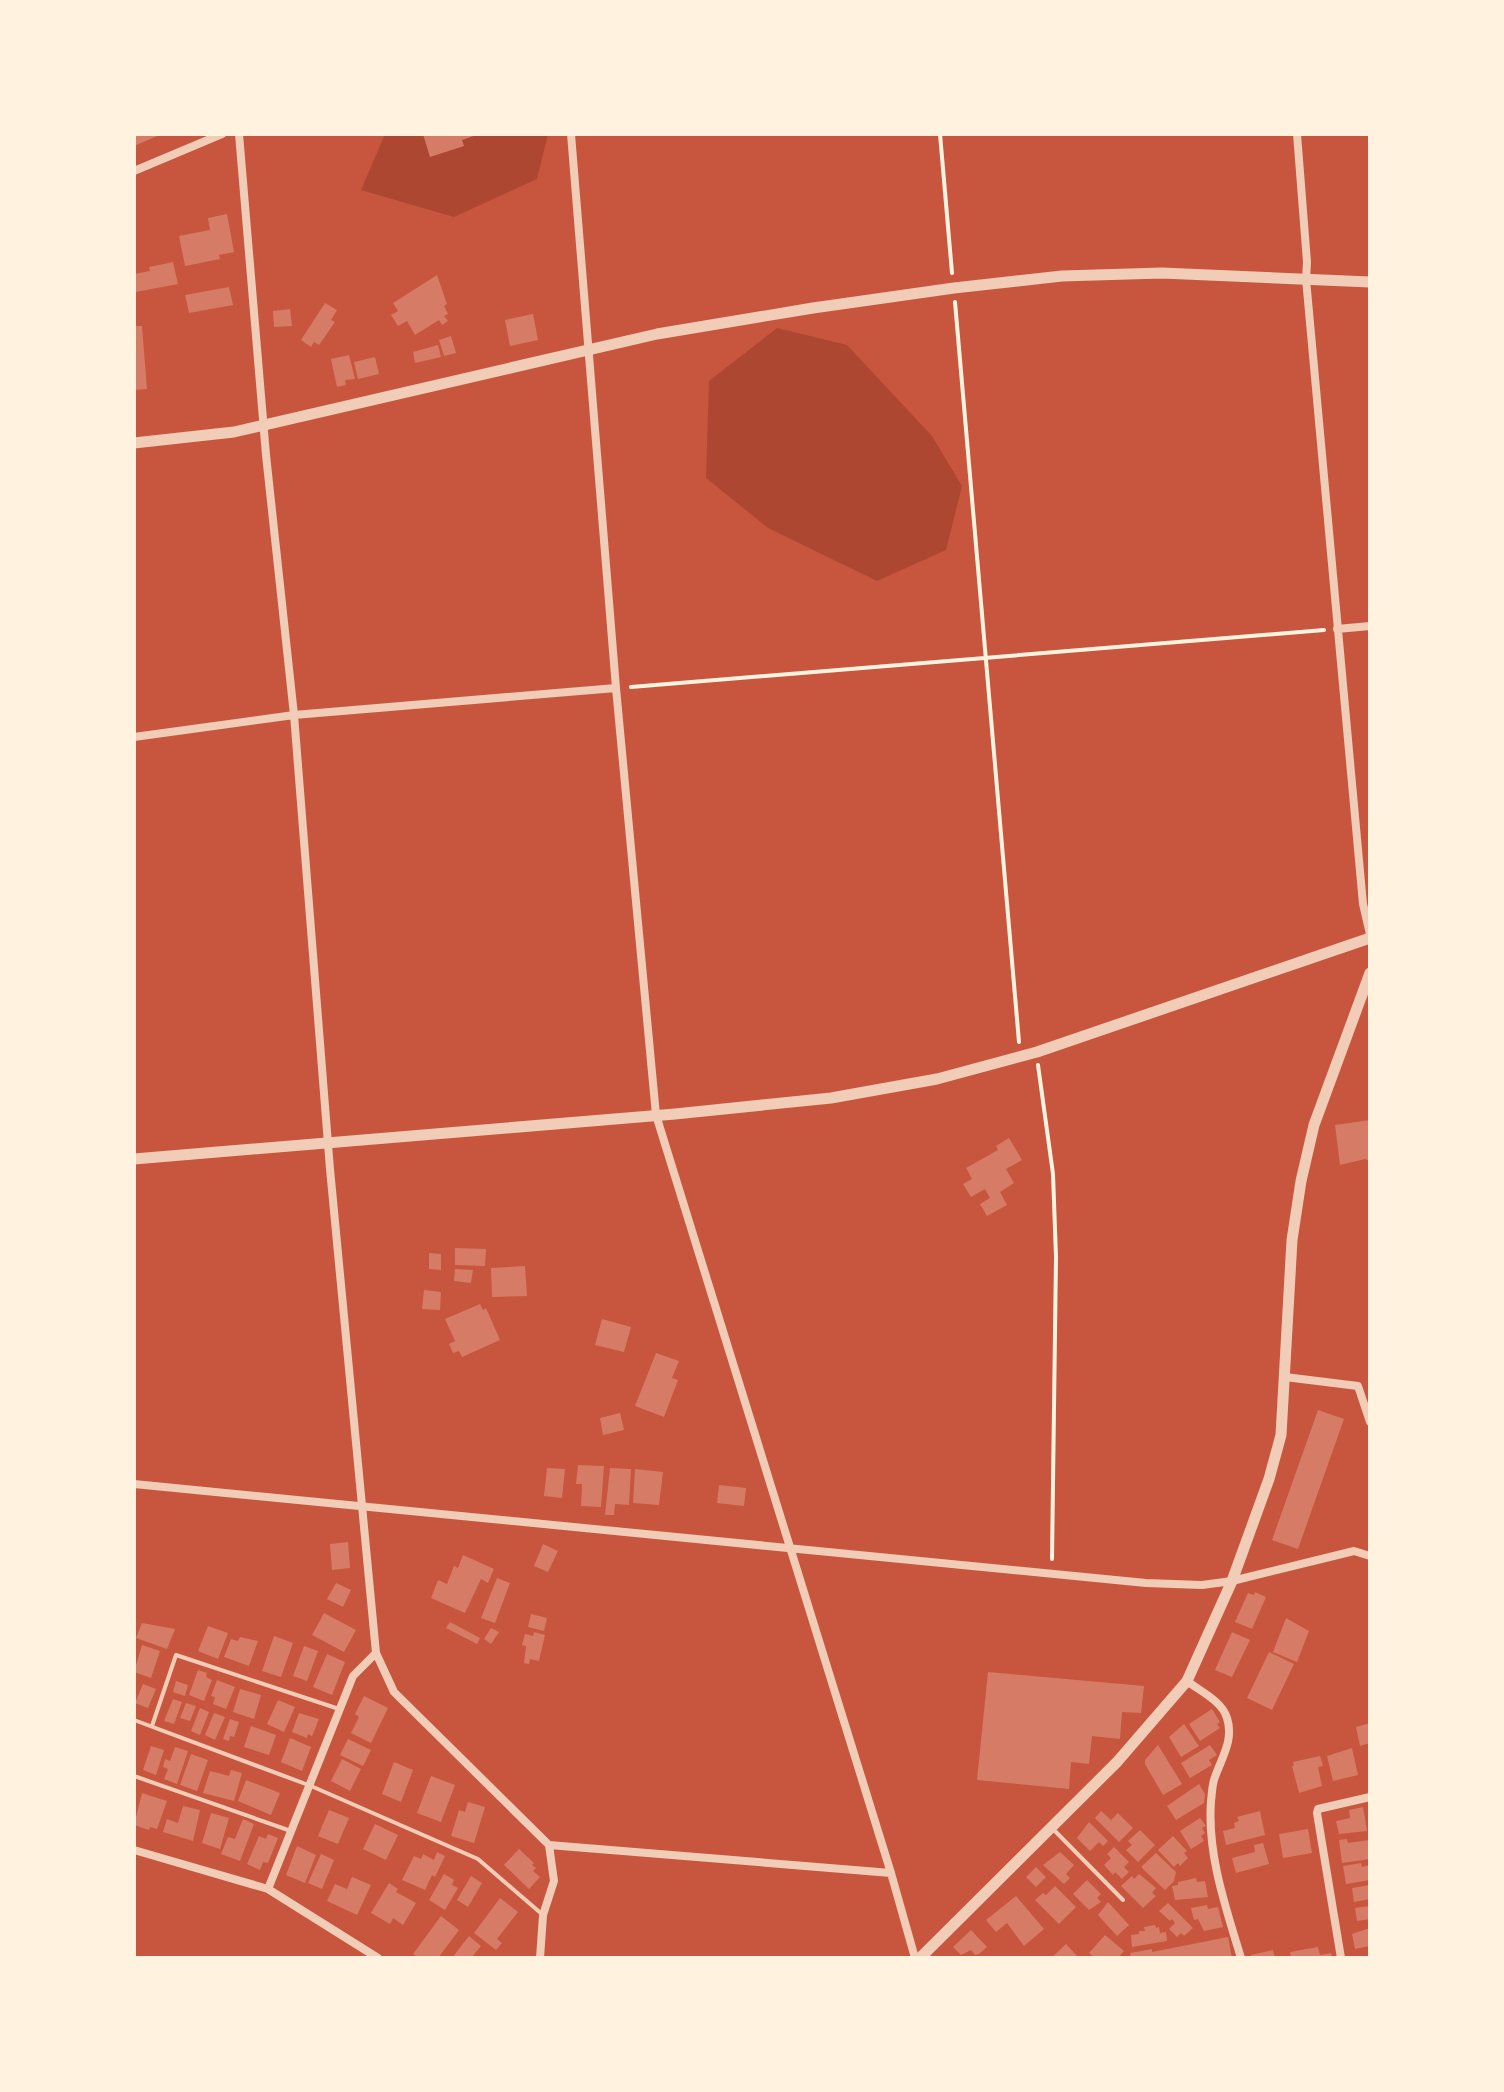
<svg xmlns="http://www.w3.org/2000/svg" width="1504" height="2092" font-family="Overpass,sans-serif">
<style>
.green{fill:#ae4732}
.building{fill:#d67c66}
.lines{fill:none;stroke-linecap:round;stroke-linejoin:round}
.path{stroke:#fff3e0;stroke-width:4}
.service{stroke:#f1ccb7;stroke-width:4}
.minor{stroke:#f1ccb7;stroke-width:8}
.tertiary{stroke:#f1ccb7;stroke-width:11}
</style>
<rect width="100%" height="100%" fill="#c8553d"/>
<path class="green" d="M385,134H548L537,179L454,217L361,190Z
M777,328L847,345L932,436L962,486L946,550L877,581L768,528L706,478L709,381Z"/>
<path class="building" d="M134,134H162L134,146Z
M423,134H479L462,140L464,146L430,157Z
M227,214L234,252L219,255L220,259L185,266L179,236L210,230L208,218Z
M173,262L178,284L136,292L134,274L150,271L149,267Z
M437,275L447,304L444,306L448,314L444,316L448,321L442,325L439,320L415,335L407,321L398,326L391,315L398,311L393,303Z
M229,287L233,305L189,313L185,295Z
M325,303L337,310L331,320L335,322L319,345L314,342L311,347L301,340Z
M290,309L292,326L274,327L273,311Z
M533,314L538,340L510,346L505,320Z
M134,326H142L147,389L134,390Z
M451,336L456,353L444,356L439,340Z
M438,345L441,357L415,363L413,352Z
M349,355L355,379L345,380L346,385L337,387L331,359Z
M375,357L379,374L358,379L354,362Z
M1370,1120V1161L1365,1159L1340,1165L1335,1125Z
M1009,1138L1022,1160L1006,1169L1014,1183L1000,1192L1007,1205L987,1216L980,1204L990,1198L985,1189L971,1197L963,1184L972,1179L966,1168L998,1150L996,1146Z
M455,1248L486,1249L485,1266L455,1265Z
M429,1253L441,1254V1270L429,1269Z
M525,1266L527,1296L492,1297L491,1268Z
M455,1269L473,1270L471,1283L454,1281Z
M424,1290L441,1292L440,1310L422,1309Z
M480,1304L483,1310L486,1308L500,1340L462,1357L459,1351L453,1353L449,1344L455,1341L445,1319Z
M602,1319L631,1327L624,1352L595,1345Z
M656,1353L679,1361L672,1378L678,1380L664,1417L635,1406Z
M1318,1410L1344,1419L1298,1549L1272,1540Z
M620,1413L624,1430L603,1435L600,1418Z
M578,1465L604,1466L601,1507L581,1506L582,1484H576Z
M547,1468L565,1469L562,1498L544,1496Z
M610,1468L631,1469L629,1505L615,1504L614,1515H605Z
M635,1469L663,1472L659,1505L633,1503Z
M719,1485L746,1488L744,1506L717,1503Z
M348,1542L350,1568L332,1570L330,1544Z
M543,1544L558,1551L548,1572L534,1566Z
M463,1555L494,1569L488,1583L481,1579L465,1613L431,1598L438,1580L447,1584L454,1566L458,1568Z
M497,1578L510,1583L495,1623L481,1618Z
M336,1583L351,1590L343,1607L327,1599Z
M1255,1592L1266,1597L1252,1629L1235,1622L1248,1593L1254,1595Z
M324,1613L356,1630L344,1652L312,1635Z
M531,1614L547,1618L544,1631L528,1627Z
M1286,1618L1309,1631L1297,1662L1273,1652Z
M450,1622L480,1638L477,1644L446,1628Z
M142,1623L175,1629L167,1649L136,1638Z
M208,1626L228,1633L218,1659L198,1651Z
M491,1628L499,1632L491,1644L484,1639Z
M534,1632L545,1635L539,1661L530,1659L529,1664L524,1663L526,1646L522,1645L525,1634L533,1636Z
M1232,1632L1250,1640L1232,1677L1215,1670Z
M274,1636L293,1643L281,1677L262,1671Z
M240,1637L258,1641L249,1666L224,1657L231,1639L238,1641Z
M142,1645L160,1651L151,1678L134,1672Z
M304,1646L318,1651L307,1681L293,1676Z
M1269,1652L1294,1664L1272,1710L1247,1698Z
M327,1654L345,1662L332,1695L313,1687Z
M198,1670L207,1673L206,1677L212,1680L204,1701L189,1695Z
M988,1672L1144,1686L1141,1713L1122,1712L1120,1739L1092,1736L1089,1764L1071,1762L1069,1789L977,1780Z
M217,1680L235,1687L226,1709L213,1704L215,1697L211,1696Z
M176,1681L188,1685L185,1696L173,1692Z
M143,1684L156,1689L148,1708L135,1703Z
M240,1689L261,1695L254,1719L233,1712Z
M364,1696L388,1708L371,1743L351,1733L359,1717L355,1714Z
M173,1699L182,1702L174,1724L164,1721Z
M278,1700L295,1707L284,1732L267,1724Z
M186,1703L196,1706L190,1721L180,1718Z
M200,1708L209,1712L200,1735L191,1731Z
M1212,1709L1220,1722L1217,1724L1220,1728L1200,1741L1189,1724Z
M214,1713L225,1717L215,1740L205,1735Z
M299,1713L319,1719L312,1736L308,1734L307,1738L292,1732Z
M230,1719L239,1722L234,1737L230,1736L229,1741L223,1739Z
M1370,1723V1743L1360,1746L1356,1727Z
M1184,1724L1199,1746L1181,1757L1169,1737Z
M251,1726L276,1735L269,1755L244,1747Z
M290,1738L311,1747L302,1771L281,1762Z
M348,1739L371,1750L363,1766L340,1755Z
M1158,1745L1182,1784L1163,1795L1145,1764V1760Z
M1210,1745L1217,1755L1209,1760L1212,1765L1190,1778L1181,1763Z
M151,1746L164,1750L156,1775L143,1770Z
M175,1747L188,1751L177,1784L164,1779L168,1769L163,1767L165,1759L170,1761Z
M1352,1748L1358,1775L1333,1781L1327,1756Z
M191,1754L208,1760L197,1791L180,1785Z
M1320,1756L1323,1766L1318,1767L1322,1786L1299,1793L1292,1766H1294L1293,1762Z
M342,1759L361,1769L350,1791L331,1781Z
M394,1762L413,1770L401,1802L382,1794Z
M231,1770L242,1773L234,1801L203,1793L210,1771L229,1776Z
M431,1776L455,1785L441,1822L417,1813Z
M246,1780L280,1793L271,1815L238,1801Z
M1199,1784L1205,1794L1204,1803L1176,1820L1167,1806Z
M142,1793L167,1801L157,1829L150,1827L149,1830L134,1825Z
M468,1802L485,1807L474,1843L451,1836L459,1810L465,1812Z
M183,1806L200,1810L193,1841L163,1832L167,1819L178,1823Z
M1363,1807L1367,1831L1339,1834L1336,1821L1350,1818L1349,1810Z
M329,1810L349,1818L338,1844L318,1836Z
M1101,1811L1111,1820L1118,1813L1133,1828L1119,1842L1095,1818Z
M1260,1811L1265,1835L1226,1845L1223,1831L1235,1828L1234,1823L1239,1821L1237,1817Z
M211,1813L229,1818L220,1849L202,1843Z
M1200,1818L1206,1826L1202,1828L1205,1833L1201,1836L1204,1841L1191,1849L1180,1831Z
M243,1819L254,1824L240,1861L221,1854L228,1837L235,1839Z
M1089,1822L1108,1841L1103,1846L1099,1842L1090,1851L1077,1838Z
M375,1824L398,1835L386,1860L363,1849Z
M1308,1829L1312,1853L1283,1858L1279,1834Z
M1140,1830L1155,1845L1138,1862L1126,1850L1132,1845L1128,1841Z
M268,1834L278,1838L268,1863L263,1862L260,1870L247,1864L259,1836L266,1839Z
M1173,1836L1187,1851L1184,1853L1188,1858L1180,1866L1178,1863L1174,1867L1158,1850Z
M1347,1839L1348,1843L1369,1840L1370,1859L1342,1863L1339,1840Z
M1263,1843L1269,1864L1236,1873L1232,1858L1255,1852L1254,1845Z
M297,1846L316,1855L305,1883L286,1875Z
M1114,1847L1129,1862L1124,1867L1129,1872L1122,1879L1115,1872L1113,1875L1104,1865L1111,1858L1107,1854Z
M519,1849L534,1863L532,1865L536,1868L533,1871L540,1877L529,1889L504,1865Z
M437,1852L445,1856L435,1877L432,1875L425,1890L402,1880L414,1856L421,1859L423,1854L434,1860Z
M1060,1852L1074,1865L1066,1874L1070,1878L1064,1884L1043,1865Z
M1156,1853L1176,1872L1174,1881L1165,1890L1141,1867Z
M321,1854L334,1860L322,1889L308,1883Z
M1361,1863L1362,1867L1370,1865V1880L1346,1884L1343,1866Z
M1036,1867L1046,1877L1036,1887L1026,1877Z
M444,1874L454,1880L452,1885L458,1888L445,1910L429,1900Z
M1139,1874L1156,1888L1152,1893L1156,1896L1143,1908L1121,1886L1132,1876L1134,1879Z
M471,1876L482,1883L468,1907L457,1900Z
M352,1877L371,1885L357,1915L327,1901L335,1884L347,1889Z
M1196,1878L1197,1882L1205,1881L1208,1897L1175,1900L1172,1886L1178,1885V1882Z
M1087,1880L1101,1894L1097,1898L1101,1902L1089,1910L1073,1894Z
M389,1883L398,1889L396,1892L416,1903L403,1925L393,1918L390,1924L371,1913Z
M1370,1885V1899L1354,1902L1352,1888Z
M1055,1886L1076,1907L1059,1924L1035,1900L1043,1893L1046,1895Z
M1016,1896L1044,1929L1024,1946L1007,1923L996,1932L986,1920Z
M500,1898L518,1912L497,1939L502,1943L496,1950L474,1933Z
M1108,1902L1129,1925L1117,1936L1098,1915Z
M1168,1903L1193,1928L1184,1936L1181,1933L1177,1937L1169,1929L1175,1923L1172,1919L1170,1921L1159,1911Z
M1207,1905L1208,1909L1218,1907L1223,1927L1204,1931L1198,1919L1194,1920L1191,1908Z
M1370,1906V1919L1357,1921L1355,1908Z
M441,1916L459,1930L438,1958L432,1956L430,1958H419L413,1954Z
M1155,1925L1156,1928L1159,1927L1160,1933L1166,1932L1167,1941L1132,1947L1131,1935L1139,1934V1931H1145L1144,1927Z
M1370,1928V1946L1355,1949L1352,1934Z
M971,1930L987,1947L979,1954L975,1955L971,1950L961,1955L953,1947Z
M1105,1935L1124,1951L1118,1958H1095L1089,1953Z
M469,1936L481,1946L471,1958H452Z
M1228,1937L1232,1958H1131L1130,1953L1152,1949V1952Z
M1066,1944L1079,1958H1051Z
M1318,1947L1320,1955L1331,1953L1332,1958H1291L1290,1952Z
M1273,1950L1275,1958H1251V1955Z"/>
<g class="lines">
<path class="path" d="M940,134L952,273
M955,302L1019,1042
M631,687L1324,630
M1038,1065L1053,1174L1056,1257L1052,1559"/>
<path class="service" d="M134,1720L311,1786L478,1859L543,1915
M152,1726L176,1655L339,1709
M134,1776L291,1831
M1052,1828L1123,1900"/>
<path class="minor" d="M239,134L266,455L294,715L330,1169L376,1653L394,1692L549,1845L554,1881L543,1915L540,1958
M571,134L616,688L656,1115L891,1873L915,1958
M1297,134L1307,262L1306,279L1363,904L1370,934
M134,171L222,134
M1337,629L1370,626
M134,737L294,715L616,688
M1285,1377L1358,1386L1370,1422
M134,1484L1146,1583L1202,1585L1232,1581L1354,1551L1370,1556
M1187,1681C1200,1691 1222,1701 1227,1718C1234,1740 1222,1757 1215,1777C1212,1784 1212,1794 1211,1801C1207,1855 1226,1908 1241,1958
M549,1845L891,1873
M134,1850L268,1889L378,1958
M268,1889L353,1676L376,1653
M1341,1958L1317,1813L1318,1809L1370,1797"/>
<path class="tertiary" d="M134,443L234,432L657,334L813,308L954,288L1062,276L1162,273L1370,282
M134,1159L675,1114L831,1098L937,1079L1037,1052L1370,938
M920,1958L1117,1762L1187,1681L1232,1581L1269,1479L1281,1435L1292,1240L1301,1181L1314,1125L1370,973"/>
</g>
<rect width="1504" height="2092" fill="none" stroke="#fff3e0" stroke-width="272"/>
</svg>
